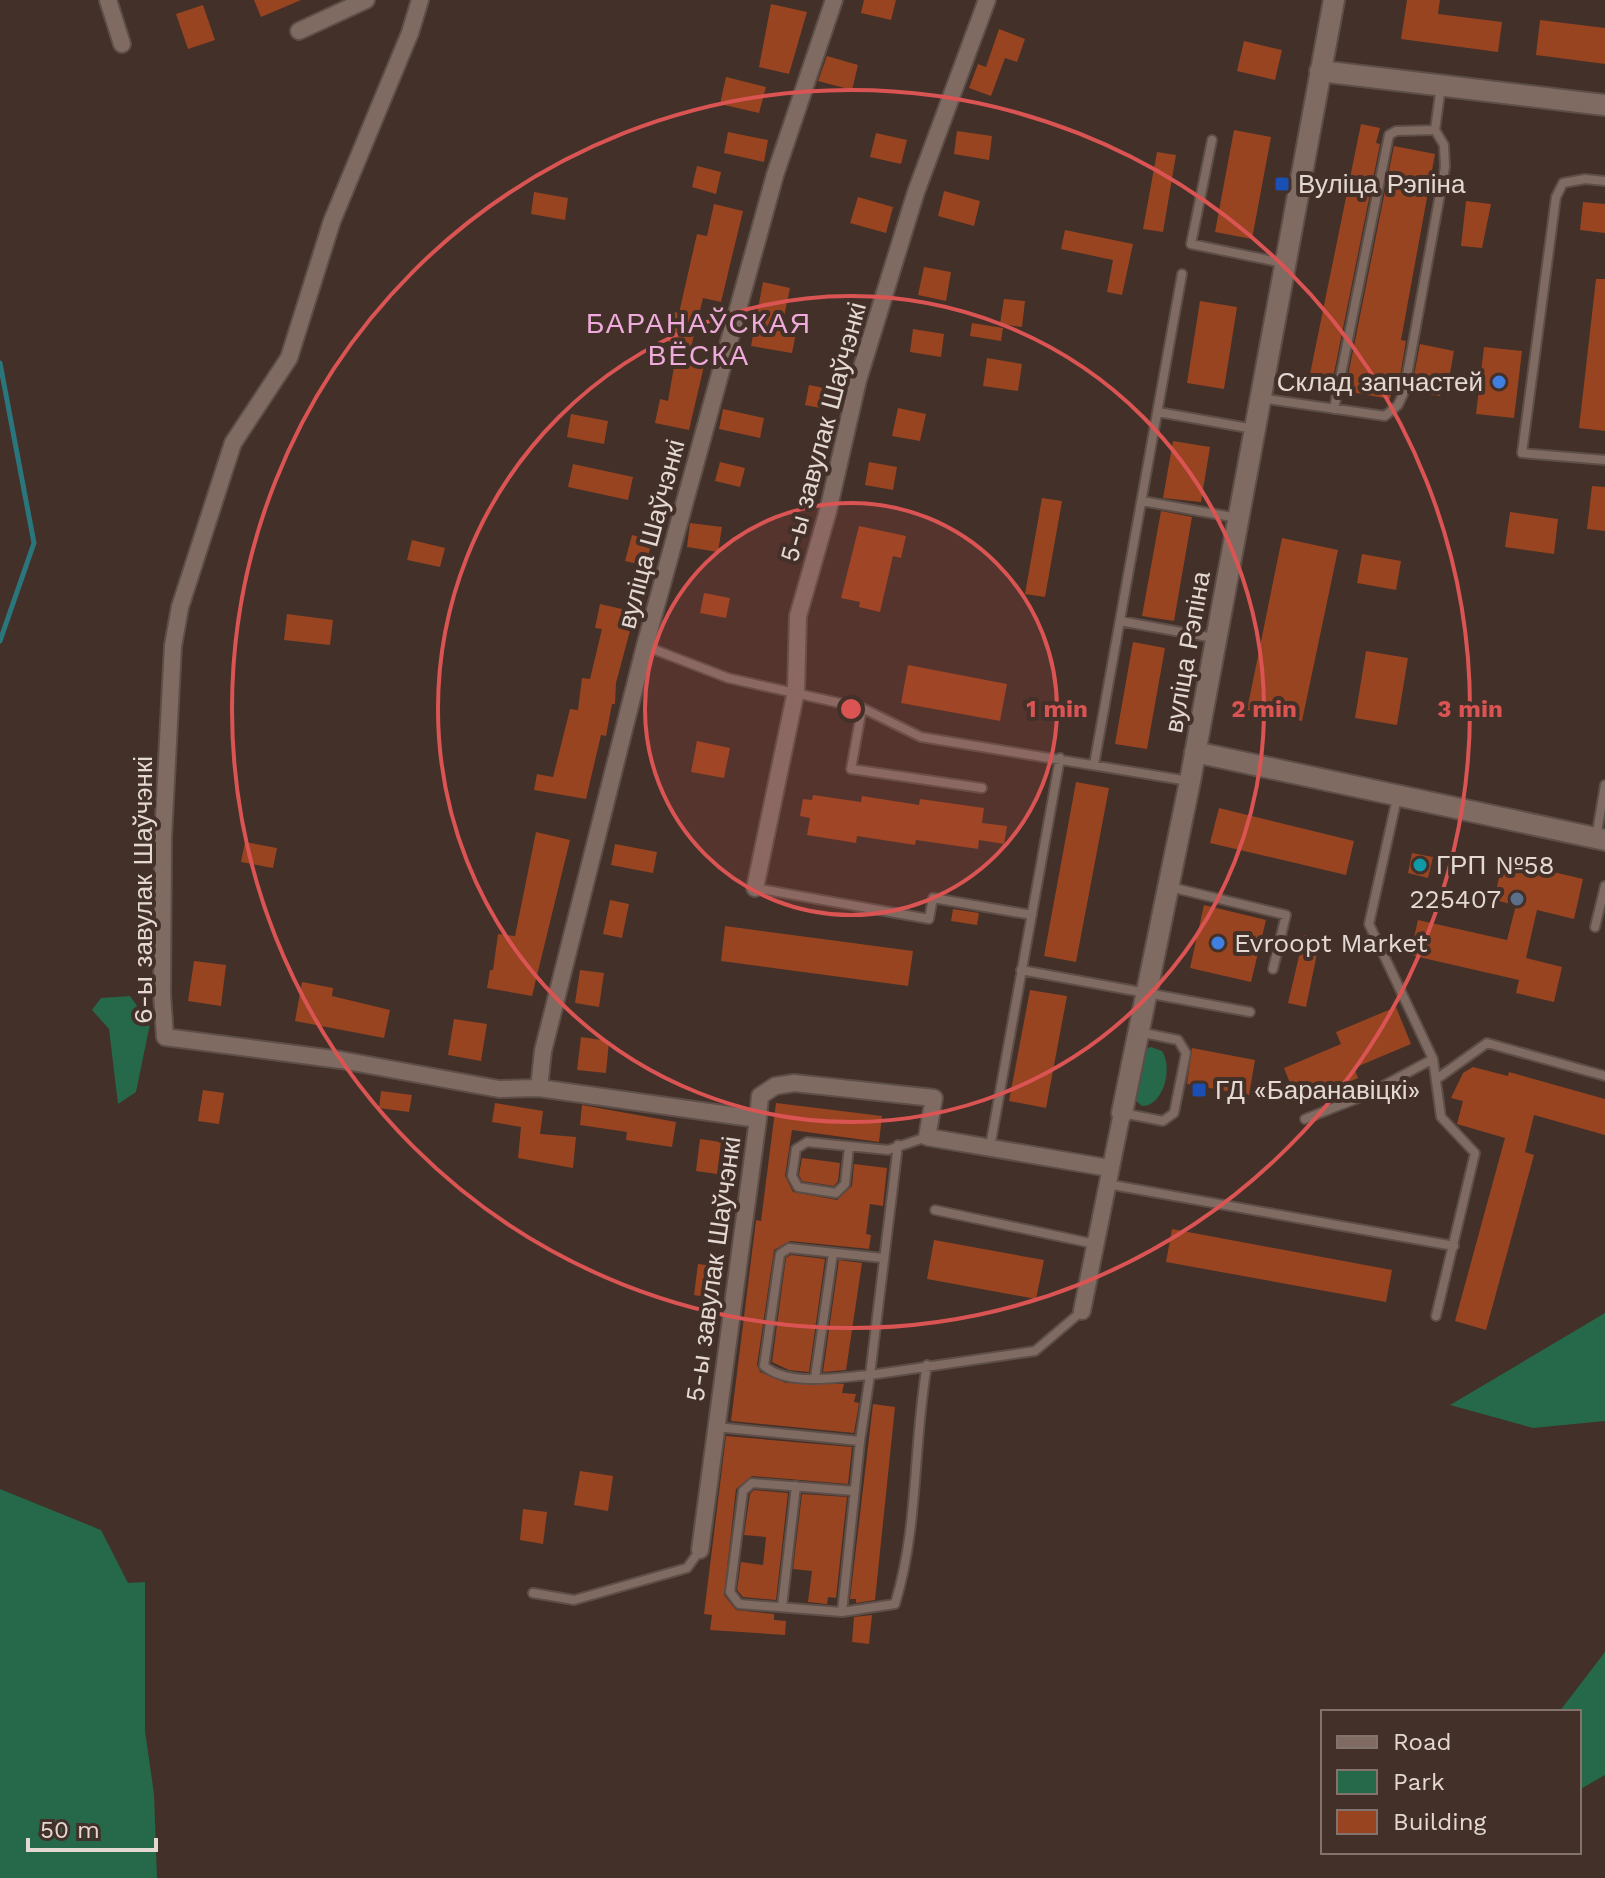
<svg xmlns="http://www.w3.org/2000/svg" width="1605" height="1878" font-family="'Work Sans',sans-serif">
<style>
.green{fill:#25684a}
.lines{fill:none;stroke-linecap:round;stroke-linejoin:round}
.stream{stroke:#2a767c;stroke-width:5}
.building{fill:#984420}
.service-casing{stroke:#5d4e48;stroke-width:12}
.minor-casing{stroke:#5d4e48;stroke-width:20}
.tertiary-casing{stroke:#5d4e48;stroke-width:24}
.service{stroke:#806b63;stroke-width:8}
.minor{stroke:#806b63;stroke-width:16}
.tertiary{stroke:#806b63;stroke-width:20}
.ring{fill:none;stroke:#da5453;stroke-width:4}
.transit-dot{fill:#1a4fb4;stroke:#423029;stroke-width:3}
.shop-dot{fill:#3f7fe0;stroke:#423029;stroke-width:3}
.culture-dot{fill:#0f9aa8;stroke:#423029;stroke-width:3}
.service-dot{fill:#5c6f8a;stroke:#423029;stroke-width:3}
.labels{text-anchor:middle;dominant-baseline:central;stroke-width:8;stroke-linejoin:round;paint-order:stroke}
.poi-label{font-size:26px;fill:#e4d8d3;stroke:#423029;text-anchor:start}
.street-label{font-size:26px;fill:#e4d8d3;stroke:#423029}
.neighbourhood-label{font-size:28px;letter-spacing:2px;fill:#efabdb;stroke:#423029}
.centre{fill:#da5453;stroke:#423029;stroke-width:4}
.ring-label{font-size:24px;text-anchor:middle;font-weight:bold;fill:#da5453;stroke:#423029;stroke-width:8;stroke-linejoin:round;paint-order:stroke}
</style>
<rect width="100%" height="100%" fill="#423029"/>
<path class="green" d="M130,996L150,1024L136,1092L118,1104L109,1029L92,1010L101,998Z
M1151,1047L1162,1051C1173,1067 1164,1106 1142,1106L1130,1096L1143,1050Z
M1605,1313V1421L1533,1428L1450,1405Z
M0,1489L101,1530L128,1583L145,1582V1731L154,1794L157,1878H0Z
M1605,1652V1775L1579,1790V1712H1559Z"/>
<g class="lines">
<path class="stream" d="M0,363L34,543L0,641"/>
</g>
<path class="building" d="M254,0H301L261,17Z
M864,0H896L891,20L861,13Z
M1407,0H1440L1438,14L1502,22L1498,52L1401,39Z
M771,4L807,12L789,74L759,67Z
M203,5L215,40L188,49L176,14Z
M1540,20L1605,28V64L1536,55Z
M999,29L1025,39L1017,62L1005,58L991,96L969,88L978,64L986,67Z
M1244,41L1282,50L1275,80L1237,71Z
M827,56L858,65L852,90L818,81Z
M726,77L766,87L759,113L720,104Z
M1361,124L1380,128L1376,143L1380,144L1331,388H1327L1308,384Z
M1234,130L1271,137L1252,239L1215,232Z
M957,131L992,136L989,160L954,154Z
M728,132L768,140L764,162L724,153Z
M876,133L907,140L901,164L870,157Z
M1394,146L1435,154L1401,340L1406,341L1398,388L1392,387L1390,399L1345,391Z
M1157,152L1176,155L1163,232L1143,229Z
M697,166L721,172L716,194L692,187Z
M944,191L980,201L974,226L938,216Z
M534,192L568,198L565,220L531,214Z
M858,197L893,207L886,233L850,223Z
M1466,201L1491,204L1482,248L1461,246Z
M1583,202L1605,204V233L1580,230Z
M714,204L743,211L721,302L703,298L687,364L704,366L689,430L655,423L660,399L668,401L678,344L667,341L674,312L679,313L697,234L707,236Z
M1065,230L1133,244L1122,295L1107,292L1113,260L1061,249Z
M924,267L951,272L946,301L918,295Z
M1596,279H1605V431L1579,428Z
M763,282L790,288L781,331L796,333L792,353L751,346Z
M1004,299L1025,301L1022,327L1000,324Z
M1200,301L1237,307L1224,389L1187,383Z
M972,323L1003,328L1001,341L970,336Z
M913,329L944,334L941,357L910,352Z
M1420,344L1454,351L1449,379L1444,378L1440,396L1411,391Z
M1484,347L1522,351L1514,418L1476,414Z
M987,358L1022,364L1018,391L983,386Z
M809,385L839,391L835,411L805,405Z
M898,408L926,414L920,441L892,436Z
M723,409L764,418L760,438L719,429Z
M571,414L608,421L604,444L567,437Z
M1173,441L1210,447L1201,502L1163,498Z
M720,462L745,468L740,487L715,481Z
M869,462L897,467L893,490L865,485Z
M573,464L633,477L628,500L568,487Z
M1592,486L1605,487V531L1587,529Z
M1042,498L1062,501L1045,597L1025,594Z
M1161,511L1192,517L1174,621L1142,616Z
M1510,512L1558,519L1554,554L1505,547Z
M690,523L722,527L718,552L687,547Z
M859,526L906,536L901,558L893,556L880,612L859,607L860,602L841,598Z
M632,535L652,540L646,566L625,561Z
M1282,538L1338,550L1302,721L1247,710Z
M412,540L445,548L440,567L407,560Z
M1362,554L1401,561L1396,590L1357,583Z
M704,593L730,598L726,618L700,613Z
M600,604L635,612L616,683L615,704H612L606,736L601,735L586,799L534,790L537,774L553,777L570,709L578,710L582,678L590,679L602,629L595,628Z
M287,614L333,620L330,645L284,640Z
M1133,642L1165,648L1147,749L1115,744Z
M1366,651L1408,658L1397,725L1355,718Z
M908,665L1007,684L1000,721L901,703Z
M697,741L730,748L724,778L691,772Z
M1076,782L1109,788L1076,962L1044,956Z
M813,795L861,802L862,796L919,805L920,799L984,808L982,823L1007,826L1004,844L979,840L978,849L916,840L915,845L857,836L856,843L807,835L810,818L800,816L803,799L812,800Z
M1219,808L1354,841L1346,875L1210,843Z
M536,832L570,840L532,996L487,988L490,970H493L498,934L515,936Z
M245,842L277,848L273,868L241,862Z
M615,844L657,852L653,873L611,865Z
M1412,853L1433,857L1428,878L1408,873Z
M1503,860L1583,879L1574,919L1537,910L1526,958L1562,967L1554,1002L1516,993L1519,980L1410,955L1418,920L1507,940L1516,905L1494,900Z
M610,900L629,904L622,938L603,934Z
M1204,905L1266,920L1251,982L1190,968Z
M953,909L979,913L977,925L951,921Z
M725,926L913,951L908,986L721,961Z
M1304,935L1320,939L1306,1007L1288,1003Z
M194,961L226,965L221,1006L188,1001Z
M580,970L604,973L599,1007L575,1003Z
M302,982L333,988L332,996L390,1010L384,1038L295,1021Z
M1030,990L1067,996L1046,1108L1009,1101Z
M1396,1007L1411,1044L1354,1068L1358,1078L1298,1103L1284,1068L1341,1044L1336,1032Z
M454,1019L487,1024L481,1061L448,1055Z
M581,1037L609,1041L606,1073L577,1070Z
M1192,1048L1255,1060L1249,1095L1187,1084Z
M1473,1067L1508,1076L1509,1072L1605,1099V1135L1534,1115L1525,1152L1534,1155L1486,1330L1455,1321L1505,1138L1457,1124L1463,1101L1451,1098L1463,1073Z
M203,1090L224,1093L219,1124L198,1121Z
M381,1091L412,1095L409,1112L379,1108Z
M495,1103L543,1111L540,1134L576,1137L573,1168L518,1158L521,1127L492,1122Z
M776,1103L882,1116L879,1142L792,1130L785,1176L793,1192L837,1200L852,1186L854,1164L887,1168L883,1206L870,1204L866,1234L871,1235L869,1249L790,1241L774,1250L757,1365L760,1372L786,1383L844,1384L842,1393L856,1394L854,1402L859,1403L854,1433L731,1421L756,1220L761,1221Z
M582,1105L676,1122L672,1147L626,1140L627,1132L580,1125Z
M700,1139L721,1142L717,1174L696,1171Z
M802,1158L840,1163L838,1181L834,1186L802,1181L799,1175Z
M1172,1229L1392,1270L1386,1302L1166,1262Z
M934,1240L1044,1260L1036,1299L927,1279Z
M791,1255L825,1259L809,1372L789,1370L772,1362L786,1258Z
M839,1260L862,1263L846,1370L823,1372Z
M698,1264L722,1267L718,1299L694,1295Z
M873,1404L895,1407L875,1600L856,1603V1599H850Z
M726,1436L852,1447L848,1484L752,1476L736,1489L724,1595L736,1610L774,1614V1620L786,1621L785,1635L710,1630L712,1615L704,1614Z
M580,1471L613,1476L608,1511L574,1505Z
M754,1490L788,1493L776,1600L743,1597L737,1590L741,1562L763,1565L766,1537L744,1535L750,1494Z
M802,1494L847,1497L836,1598L828,1597L827,1604L808,1602L812,1571L793,1569Z
M523,1509L547,1512L543,1544L520,1540Z
M872,1615L869,1644L852,1642L854,1617Z"/>
<g class="lines">
<defs>
<path id="service" d="M1212,140L1191,244L1283,263
M1605,181L1585,179L1563,183L1556,197L1522,453L1605,460
M1260,398L1385,416L1398,405L1404,392L1445,167L1444,145L1435,130L1441,86
M1334,409L1389,135L1396,131L1435,130
M1158,412L1254,429
M1142,501L1238,518
M1120,621L1214,638
M645,646L728,678L862,708L921,737L1189,781
M862,708L851,769L982,788
M1094,765L1182,274
M1397,798L1369,924L1433,1059
M1596,838L1605,785
M1170,887L1286,915L1273,969
M755,888L929,919L933,898L1032,915
M1595,927L1605,886
M1021,970L1250,1012
M1438,1078L1487,1043L1605,1076
M1122,1113L1163,1121L1174,1113L1186,1053L1178,1040L1139,1032
M1305,1119L1366,1095L1433,1059L1441,1117L1475,1153L1436,1316
M849,1147L845,1184L836,1193L798,1187L792,1176L796,1149L807,1142L888,1150L927,1137
M990,1147L1060,758
M1107,1184L1454,1246
M935,1210L1095,1244
M883,1258L789,1248L780,1254L764,1366C790,1387 838,1377 870,1375L898,1145
M815,1378L833,1253
M716,1427L860,1441L870,1375L1035,1351L1082,1311
M854,1491L752,1483L743,1491L730,1592L739,1604L842,1612L860,1441
M533,1593L574,1600L687,1568L700,1550
M782,1607L796,1486
M842,1612L895,1604C919,1526 913,1444 927,1365"/>
<path id="minor" d="M108,0L122,44
M420,0L410,33L332,221L289,358L233,443L180,607L173,646L163,837L162,994L165,1037L341,1060L499,1089L539,1088L758,1119L700,1550
M299,31L366,0
M755,888L796,691L798,616L828,511L858,380L916,192L987,0
M539,1088L543,1051L645,646L703,436L775,175L834,0
M758,1119L760,1096L775,1086L794,1083L934,1098L927,1137L1109,1168
M1082,1311L1122,1113"/>
<path id="tertiary" d="M1320,71L1605,105
M1195,752L1605,840
M1122,1113L1190,781L1334,0"/>
</defs>
<use href="#service" class="service-casing"/>
<use href="#minor" class="minor-casing"/>
<use href="#tertiary" class="tertiary-casing"/>
<use href="#service" class="service"/>
<use href="#minor" class="minor"/>
<use href="#tertiary" class="tertiary"/>
</g>
<circle cx="851" cy="709" r="206" fill="#da5453" fill-opacity=".12"/>
<g class="ring">
<circle cx="851" cy="709" r="206"/>
<circle cx="851" cy="709" r="413"/>
<circle cx="851" cy="709" r="619"/>
</g>
<g class="transit-dot">
<rect x="1274" y="176" width="16" height="16" rx="4"/>
<rect x="1191" y="1082" width="16" height="16" rx="4"/>
</g>
<g class="shop-dot">
<circle cx="1499" cy="382" r="8"/>
<circle cx="1218" cy="943" r="8"/>
</g>
<circle class="culture-dot" cx="1420" cy="865" r="8"/>
<circle class="service-dot" cx="1517" cy="899" r="8"/>
<g class="labels">
<g class="poi-label">
<text x="1298" y="184">Вуліца Рэпіна</text>
<text x="1483" y="382" text-anchor="end">Склад запчастей</text>
<text x="1436" y="865">ГРП №58</text>
<text x="1501" y="899" text-anchor="end">225407</text>
<text x="1234" y="943">Evroopt Market</text>
<text x="1215" y="1090">ГД «Баранавіцкі»</text>
</g>
<g class="street-label">
<text transform="translate(823 432) rotate(-75)">5-ы завулак Шаўчэнкі</text>
<text transform="translate(651 534) rotate(-75)">вуліца Шаўчэнкі</text>
<text transform="translate(1187 652) rotate(-80)">вуліца Рэпіна</text>
<text transform="translate(143 890) rotate(-90)">6-ы завулак Шаўчэнкі</text>
<text transform="translate(713 1269) rotate(-82)">5-ы завулак Шаўчэнкі</text>
</g>
<g class="neighbourhood-label">
<text x="699" y="323">БАРАНАЎСКАЯ<tspan x="699" dy="32">ВЁСКА</tspan></text>
</g>
</g>
<circle cx="851" cy="709" r="12" class="centre"/>
<g class="ring-label">
<text x="1057" y="717">1 min</text>
<text x="1264" y="717">2 min</text>
<text x="1470" y="717">3 min</text>
</g>
<rect x="1321" y="1710" width="260" height="144" fill="#423029" stroke="#83736d" stroke-width="2"/>
<rect x="1337" y="1736" width="40" height="12" fill="#806b63" stroke="#83736d" stroke-width="2"/>
<text x="1393" y="1750" font-size="24" fill="#e4d8d3">Road</text>
<rect x="1337" y="1770" width="40" height="24" fill="#25684a" stroke="#83736d" stroke-width="2"/>
<text x="1393" y="1790" font-size="24" fill="#e4d8d3">Park</text>
<rect x="1337" y="1810" width="40" height="24" fill="#984420" stroke="#83736d" stroke-width="2"/>
<text x="1393" y="1830" font-size="24" fill="#e4d8d3">Building</text>
<path d="M28 1838v12h128v-12" fill="none" stroke="#e4d8d3" stroke-width="4"/>
<text x="40" y="1838" font-size="24" fill="#e4d8d3" stroke="#423029" stroke-width="6" paint-order="stroke">50 m</text>
</svg>
